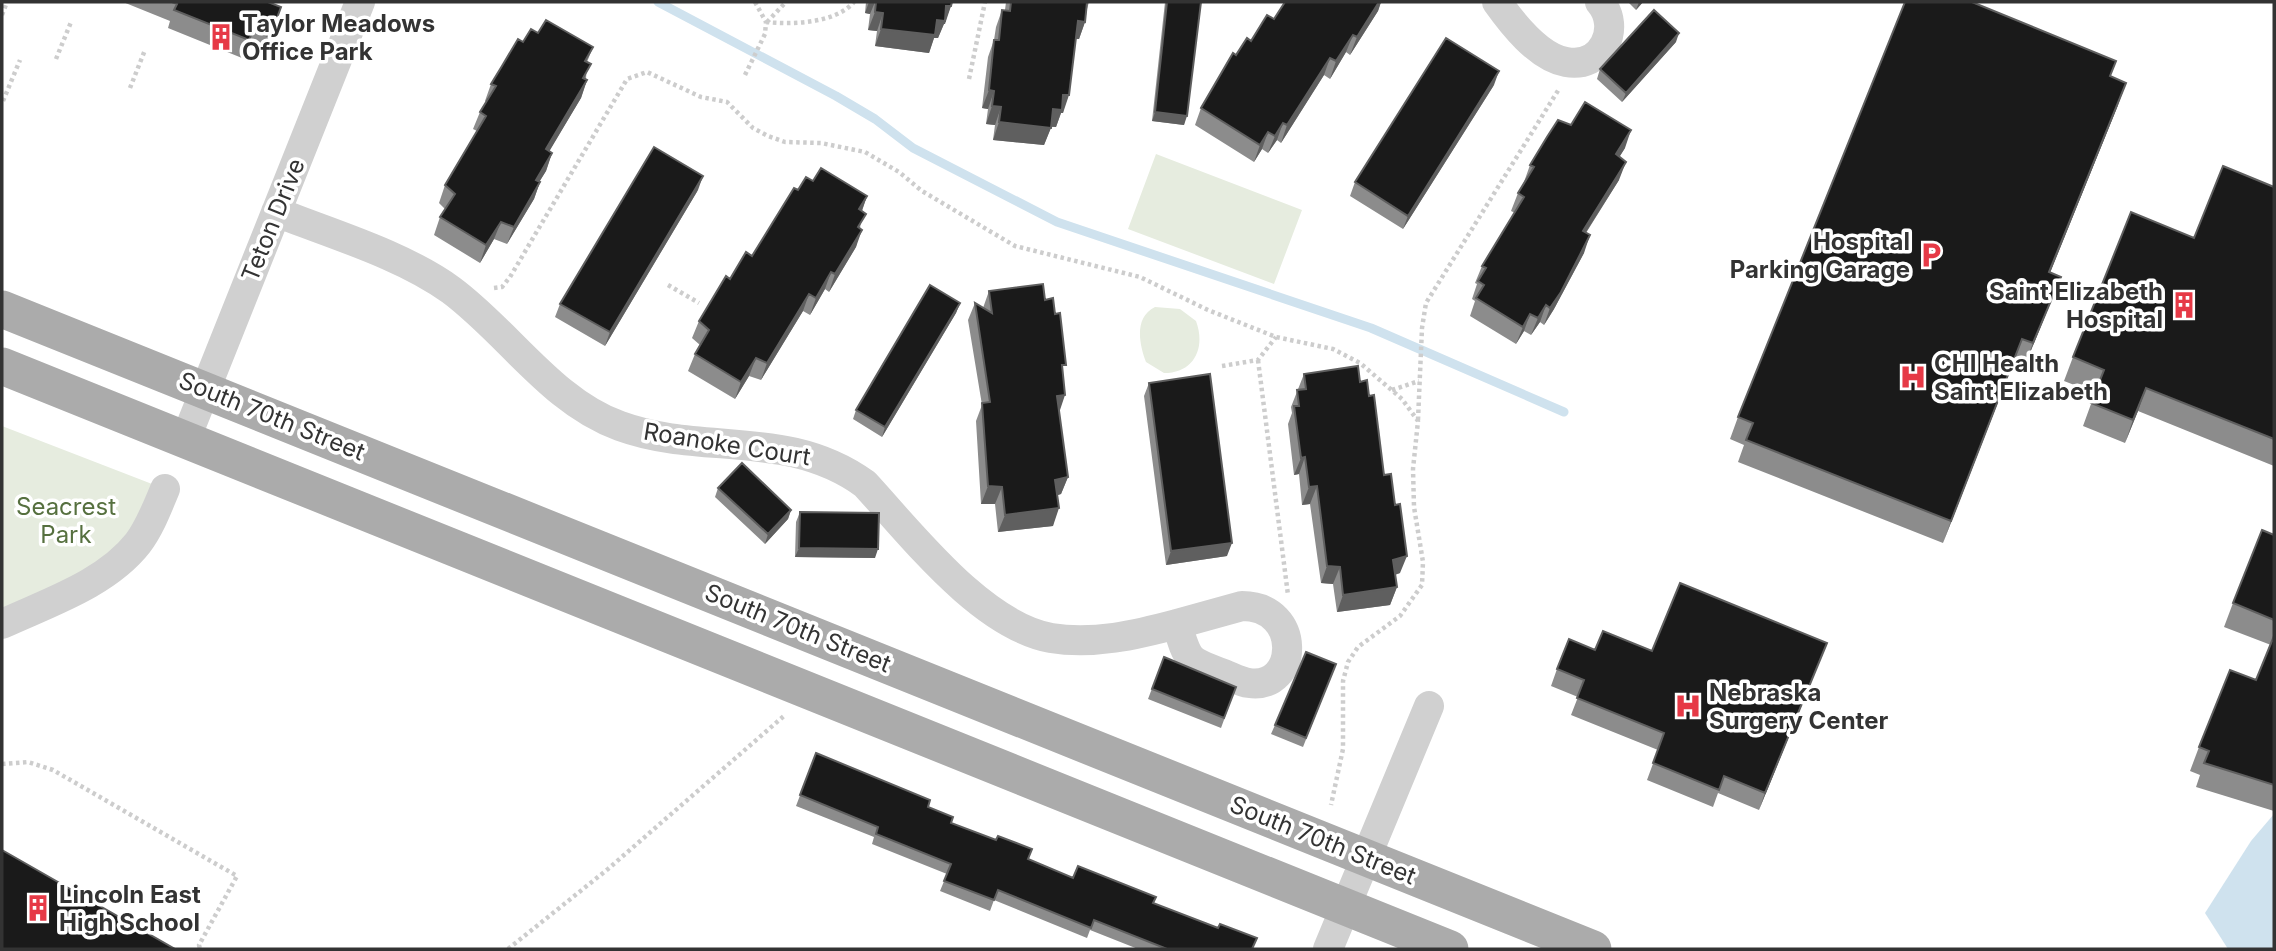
<svg xmlns="http://www.w3.org/2000/svg" width="2276" height="951" font-family="Inter,sans-serif">
<style>
.green{fill:#e6ecdf}
.water{fill:#cfe2ee}
.lines{fill:none;stroke-linecap:round;stroke-linejoin:round}
.stream{stroke:#cfe2ee;stroke-width:9}
.path{stroke:#cdcdcd;stroke-width:4.5;stroke-dasharray:3.5 3.5;stroke-linecap:butt}
.minor{stroke:#d0d0d0;stroke-width:30}
.major{stroke:#ababab;stroke-width:37}
.wall{fill:#8c8c8c}
.shaded-wall{fill:#5f5f5f}
.building{fill:#1a1a1a;stroke:#5f5f5f;stroke-width:2}
.labels{text-anchor:middle;dominant-baseline:central;stroke-width:7;stroke-linejoin:round;paint-order:stroke}
.poi-label{font-size:24px;font-weight:bold;fill:#333;stroke:#fff;text-anchor:start}
.street-label{font-size:24px;fill:#333;stroke:#fff}
.park-label{font-size:24px;fill:#56703f;stroke:#fff}
</style>
<rect width="100%" height="100%" fill="#fff"/>
<path class="green" d="M1156,154L1302,210L1274,284L1128,229Z
M1155,307L1180,309L1196,321C1206,348 1194,373 1164,373L1146,362C1139,344 1134,317 1155,307Z
M2,426L165,489L138,543L2,624Z"/>
<path class="water" d="M2274,814V949H2228L2205,913L2251,841Z"/>
<g class="lines">
<path class="stream" d="M658,2L836,96L875,119L913,148L1057,222L1371,328L1564,412"/>
<path class="path" d="M2,15L7,2
M766,22C793,25 836,23 854,2
M767,22L786,2
M56,59L71,22
M745,75L765,34L766,22L755,2
M969,79L985,2
M130,88L145,50
M3,101L20,60
M668,285L699,303
M494,288L502,287L510,277L627,79L647,72L701,97L727,102L753,128L768,136L785,142L821,143L865,152L899,172L922,191L1015,246L1140,277L1208,310L1276,337L1333,349L1360,363L1402,399L1418,421L1413,469L1414,507L1423,562L1422,585L1400,616L1358,647L1348,662L1343,681V749L1331,805
M1258,360L1288,595
M1222,366L1258,360L1276,337
M1392,390L1419,381
M1418,420L1422,328L1426,303L1559,89
M2,764L28,762L53,770L237,876L199,945L200,949
M508,949L608,869L785,715"/>
<path class="minor" d="M1497,2C1512,23 1538,57 1566,62C1602,69 1622,28 1600,2
M276,212C332,234 403,255 451,290C508,332 552,402 620,426C702,456 788,428 865,484C912,535 981,625 1051,638C1093,645 1136,635 1177,624
M186,438L360,2
M1242,606C1303,606 1299,690 1249,683C1241,682 1232,677 1224,674C1187,661 1188,661 1177,624Z
M2,624C47,603 106,584 138,543C150,527 157,508 165,489
M1328,949L1429,706"/>
<path class="major" d="M2,309L1593,949
M2,366L1450,949"/>
</g>
<path class="wall" d="M123,2H268L281,7L263,54L247,47L242,58L168,28L170,21Z
M866,2H952L951,6L938,38H934L929,53L875,46L877,31L868,30L870,14L865,13Z
M1006,2H1089L1087,9L1085,22L1079,39H1076L1063,113H1061L1056,127H1051L1044,145L993,140L995,125L986,124L988,109L982,108L988,57L994,40L996,27L1002,10H1005Z
M1165,2H1201L1184,125L1152,121Z
M1285,2H1381L1378,11L1350,55L1346,52L1330,79L1324,75L1281,143L1277,140L1268,153L1262,149L1254,162L1195,125L1201,108L1236,55L1274,19Z
M1628,2H1643L1636,10Z
M538,33L593,47L587,62L586,79L587,80L581,98L549,151L552,153L546,171L539,182H540L534,199L507,244L494,239L480,263L434,235L440,217L445,209L439,203L445,185L477,131L473,129L480,112L486,102L485,101L491,84L523,42Z
M1676,42L1622,102L1597,79L1600,69Z
M2111,76L2118,105L2050,273L2052,299L2025,365L2014,361L1943,543L1738,462L1744,445L1730,439L1738,417Z
M1494,85L1403,229L1350,196L1355,182Z
M1625,148L1619,157V180L1586,233L1584,253L1554,309L1544,325L1540,322L1531,335L1524,331L1516,344L1470,316L1475,301L1472,299L1477,284L1475,283L1482,266L1515,213L1511,211L1518,193L1524,182L1530,165Z
M813,181L867,196L862,211L860,229L856,247L829,292L825,289L810,315L803,311L761,380L749,376L735,399L688,371L695,354L700,345L692,338L699,321L730,279L752,256L798,190Z
M2274,187V466L2138,411L2125,443L2083,426L2095,393L2064,381L2073,357L2194,238Z
M698,190L605,346L555,317L560,304Z
M989,291L1045,300L1063,374L1059,412L1068,477L1061,494L1057,495L1053,526L998,532L995,504H981L976,421L982,405L968,320L975,303L983,308Z
M960,303L956,313L882,437L853,419L856,410Z
M1304,374L1360,382L1384,475L1400,573L1395,575L1397,587L1390,605L1337,612L1333,584L1321,583L1310,504L1302,505L1299,474L1294,475L1288,424L1292,413L1291,407Z
M1149,383L1227,556L1166,565L1144,396Z
M718,488L791,510L788,519L765,544L715,497Z
M800,512L875,558L795,557L796,522Z
M2274,535V811L2196,787L2200,775L2190,771L2199,747L2256,680L2271,645L2224,627L2233,603Z
M1827,643L1759,810L1718,793L1713,807L1647,780L1658,750L1571,715L1578,697L1551,686L1557,669L1595,650L1652,651Z
M1164,657L1236,687L1221,728L1148,699Z
M1336,664L1303,747L1271,734L1275,725Z
M816,753L928,807L951,823L1028,859L1073,878L1153,903L1253,949H1138L1090,930L1087,938L994,900L990,911L940,891L947,874L872,844L874,837L796,806Z"/>
<path class="shaded-wall" d="M869,2H875L870,14L865,13Z
M1379,2H1381L1378,11L1350,55L1357,37Z
M1639,2H1643L1636,10Z
M946,6H951L945,24H944L938,38H934L929,53L875,46L881,29Z
M875,12L883,13L877,31L868,30Z
M1078,21L1085,22L1079,39H1071Z
M1679,33L1676,42L1622,102L1626,93Z
M1353,35L1346,52L1330,79L1336,61Z
M1330,58L1324,75L1281,143L1287,125Z
M1499,71L1494,85L1403,229L1408,216Z
M587,80L581,98L540,167L546,149Z
M2126,83L2118,105L2041,295L2049,272Z
M989,90L994,91L988,109L982,108Z
M1063,95H1069L1063,113H1061L1056,127L1046,126L1053,109Z
M992,106L1001,107L995,125L986,124Z
M1155,112L1187,116L1184,125L1152,121Z
M999,122L1051,128L1044,145L993,140Z
M1283,123L1277,140L1268,153L1275,136Z
M1631,130L1625,148L1610,172L1616,154Z
M1268,132L1262,149L1254,162L1260,145Z
M552,153L546,171L530,197L536,180Z
M1626,162L1619,180L1576,248L1583,231Z
M703,176L698,190L605,346L610,332Z
M540,182L534,199L507,244L514,227Z
M867,196L861,213L859,209Z
M501,222L494,239L480,263L486,245Z
M862,230L856,247L829,292L835,274Z
M1590,235L1584,253L1554,309L1544,325L1550,308Z
M831,272L825,289L810,315L816,298Z
M2061,277L2025,365L2033,343Z
M809,294L803,311L761,380L767,363Z
M960,303L956,313L882,437L885,427Z
M1546,305L1540,322L1531,335L1538,318Z
M1530,314L1524,331L1516,344L1523,327Z
M2022,339L2014,361L1943,543L1951,521Z
M756,358L749,376L735,399L741,382Z
M2146,388L2138,411L2125,443L2133,420Z
M1065,395L1059,413L1057,396Z
M1305,457L1299,474L1294,475L1301,458Z
M1068,477L1061,494L1049,498L1055,480Z
M988,486L1002,487L995,504H981Z
M1317,486L1310,504L1302,505L1309,487Z
M1059,508L1053,526L998,532L1005,515Z
M791,510L788,519L765,544L768,534Z
M1232,543L1227,556L1166,565L1171,551Z
M799,548L878,549L875,558L795,557Z
M1407,556L1400,573L1387,577L1393,560Z
M1327,566L1340,567L1333,584L1321,583Z
M1397,587L1390,605L1337,612L1343,595Z
M1827,643L1820,660L1759,810L1765,793Z"/>
<path class="building" d="M172,2H268L281,7L270,37L253,30L249,40L174,10L177,4Z
M876,2H952L951,6H946L945,21L937,20L935,35L881,29L883,13L875,12Z
M1011,2H1087L1085,22L1078,21L1069,95H1063L1062,110L1053,109L1051,128L999,122L1001,107L992,106L994,91L989,90L994,40H999L1002,10L1010,11Z
M1167,2H1201L1187,116L1155,112Z
M1285,2H1379L1357,37L1353,35L1336,61L1330,58L1287,125L1283,123L1275,136L1268,132L1260,145L1201,108L1233,53L1236,55L1247,38L1251,41L1267,15L1274,19Z
M1905,2H1972L2116,61L2110,76L2126,83L2049,272L2061,277L2033,343L2022,339L1951,521L1746,440L1753,423L1738,417Z
M1654,10L1679,33L1626,93L1600,69Z
M546,20L593,47L585,61L591,64L583,78L587,80L546,149L552,153L536,180L540,182L514,227L501,222L486,245L440,217L455,194L445,185L486,116L480,112L496,86L491,84L502,66L518,39L523,42L531,29L538,33Z
M1446,38L1499,71L1408,216L1355,182Z
M1585,102L1631,130L1616,154L1626,162L1583,231L1590,235L1561,292L1550,308L1546,305L1538,318L1530,314L1523,327L1476,298L1484,285L1478,281L1486,268L1482,266L1524,197L1518,193L1534,167L1530,165L1547,137L1558,120L1571,125Z
M654,147L703,176L610,332L560,304Z
M2223,166L2274,187V439L2146,388L2133,420L2091,403L2104,370L2073,357L2131,212L2194,238Z
M821,168L867,196L859,209L866,214L858,227L862,230L835,274L831,272L816,298L809,294L767,363L756,358L741,382L695,354L709,330L699,321L726,276L730,279L746,252L752,256L794,188L798,190L806,177L813,181Z
M1043,284L1045,300L1053,298L1055,314L1060,313L1066,365H1062L1065,395L1057,396L1068,477L1055,480L1059,508L1005,515L1002,487L988,486L982,403L990,402L975,303L992,313L989,291Z
M930,285L960,303L885,427L856,410Z
M1358,366L1360,382L1367,380L1369,396L1374,395L1384,475L1391,474L1395,505L1400,504L1407,556L1393,560L1397,587L1343,595L1340,567L1327,566L1317,486L1309,487L1305,457L1301,458L1294,406H1299L1297,390L1306,389L1304,374Z
M1210,374L1232,543L1171,551L1149,383Z
M742,463L791,510L768,534L718,488Z
M800,512L879,513L878,549L799,548Z
M2262,530L2274,535V620L2233,603Z
M1680,583L1827,643L1765,793L1724,776L1719,790L1653,763L1664,733L1577,698L1584,680L1557,669L1569,639L1595,650L1603,631L1652,651Z
M2274,636V785L2204,763L2209,751L2199,747L2230,670L2256,680Z
M1306,652L1336,664L1306,738L1275,725Z
M1164,657L1236,687L1224,718L1152,689Z
M816,753L930,800L928,807L953,817L951,823L996,840L998,836L1032,849L1028,859L1073,878L1078,866L1156,897L1153,903L1218,928L1220,924L1257,938L1252,949H1167L1094,920L1091,928L998,890L994,900L944,881L951,864L876,834L878,827L800,795Z
M2,850L175,949H2Z"/>
<defs>
<symbol id="building-bare" viewBox="-9 -9 18 18"><path d="M-4-6H4V6H1V3H-1V6H-4ZM-2.5-4.3h1.7v1.8h-1.7ZM.8-4.3h1.7v1.8H.8ZM-2.5-1h1.7V.8h-1.7ZM.8-1h1.7V.8H.8Z" fill="#e63946" stroke="#fff" stroke-width="2.5" paint-order="stroke"/></symbol>
<symbol id="parking-bare" viewBox="-9 -9 18 18"><path d="M-3.5-5.5H1a3.5 3.5 0 0 1 0 7H-1V5.5H-3.5ZM-1-3.4V-.6H.8a1.4 1.4 0 0 0 0-2.8Z" fill="#e63946" stroke="#fff" stroke-width="2.5" paint-order="stroke"/></symbol>
<symbol id="hospital-bare" viewBox="-9 -9 18 18"><path d="M-5-5h3v3.5h4V-5h3V5h-3V1.5h-4V5h-3Z" fill="#e63946" stroke="#fff" stroke-width="2.5" paint-order="stroke"/></symbol>
</defs>
<g fill-rule="evenodd">
<use href="#building-bare" x="202" y="18" width="38" height="38"/>
<use href="#parking-bare" x="1912" y="236" width="38" height="38"/>
<use href="#building-bare" x="2165" y="286" width="38" height="38"/>
<use href="#hospital-bare" x="1894" y="358" width="38" height="38"/>
<use href="#hospital-bare" x="1669" y="687" width="38" height="38"/>
<use href="#building-bare" x="19" y="889" width="38" height="38"/>
</g>
<g class="labels">
<g class="poi-label">
<text x="242" y="23">Taylor Meadows<tspan x="242" dy="28">Office Park</tspan></text>
<text x="1910" y="241" text-anchor="end">Hospital<tspan x="1910" dy="28">Parking Garage</tspan></text>
<text x="2163" y="291" text-anchor="end">Saint Elizabeth<tspan x="2163" dy="28">Hospital</tspan></text>
<text x="1934" y="363">CHI Health<tspan x="1934" dy="28">Saint Elizabeth</tspan></text>
<text x="1709" y="692">Nebraska<tspan x="1709" dy="28">Surgery Center</tspan></text>
<text x="59" y="894">Lincoln East<tspan x="59" dy="28">High School</tspan></text>
</g>
<g class="street-label">
<text transform="translate(273 220) rotate(-68)">Teton Drive</text>
<text transform="translate(272 416) rotate(22)">South 70th Street</text>
<text transform="translate(727 444) rotate(9)">Roanoke Court</text>
<text transform="translate(798 628) rotate(22)">South 70th Street</text>
<text transform="translate(1323 840) rotate(22)">South 70th Street</text>
</g>
<g class="park-label">
<text x="66" y="506">Seacrest<tspan x="66" dy="28">Park</tspan></text>
</g>
</g>
<rect width="2276" height="951" fill="none" stroke="#333333" stroke-width="7"/>
</svg>
